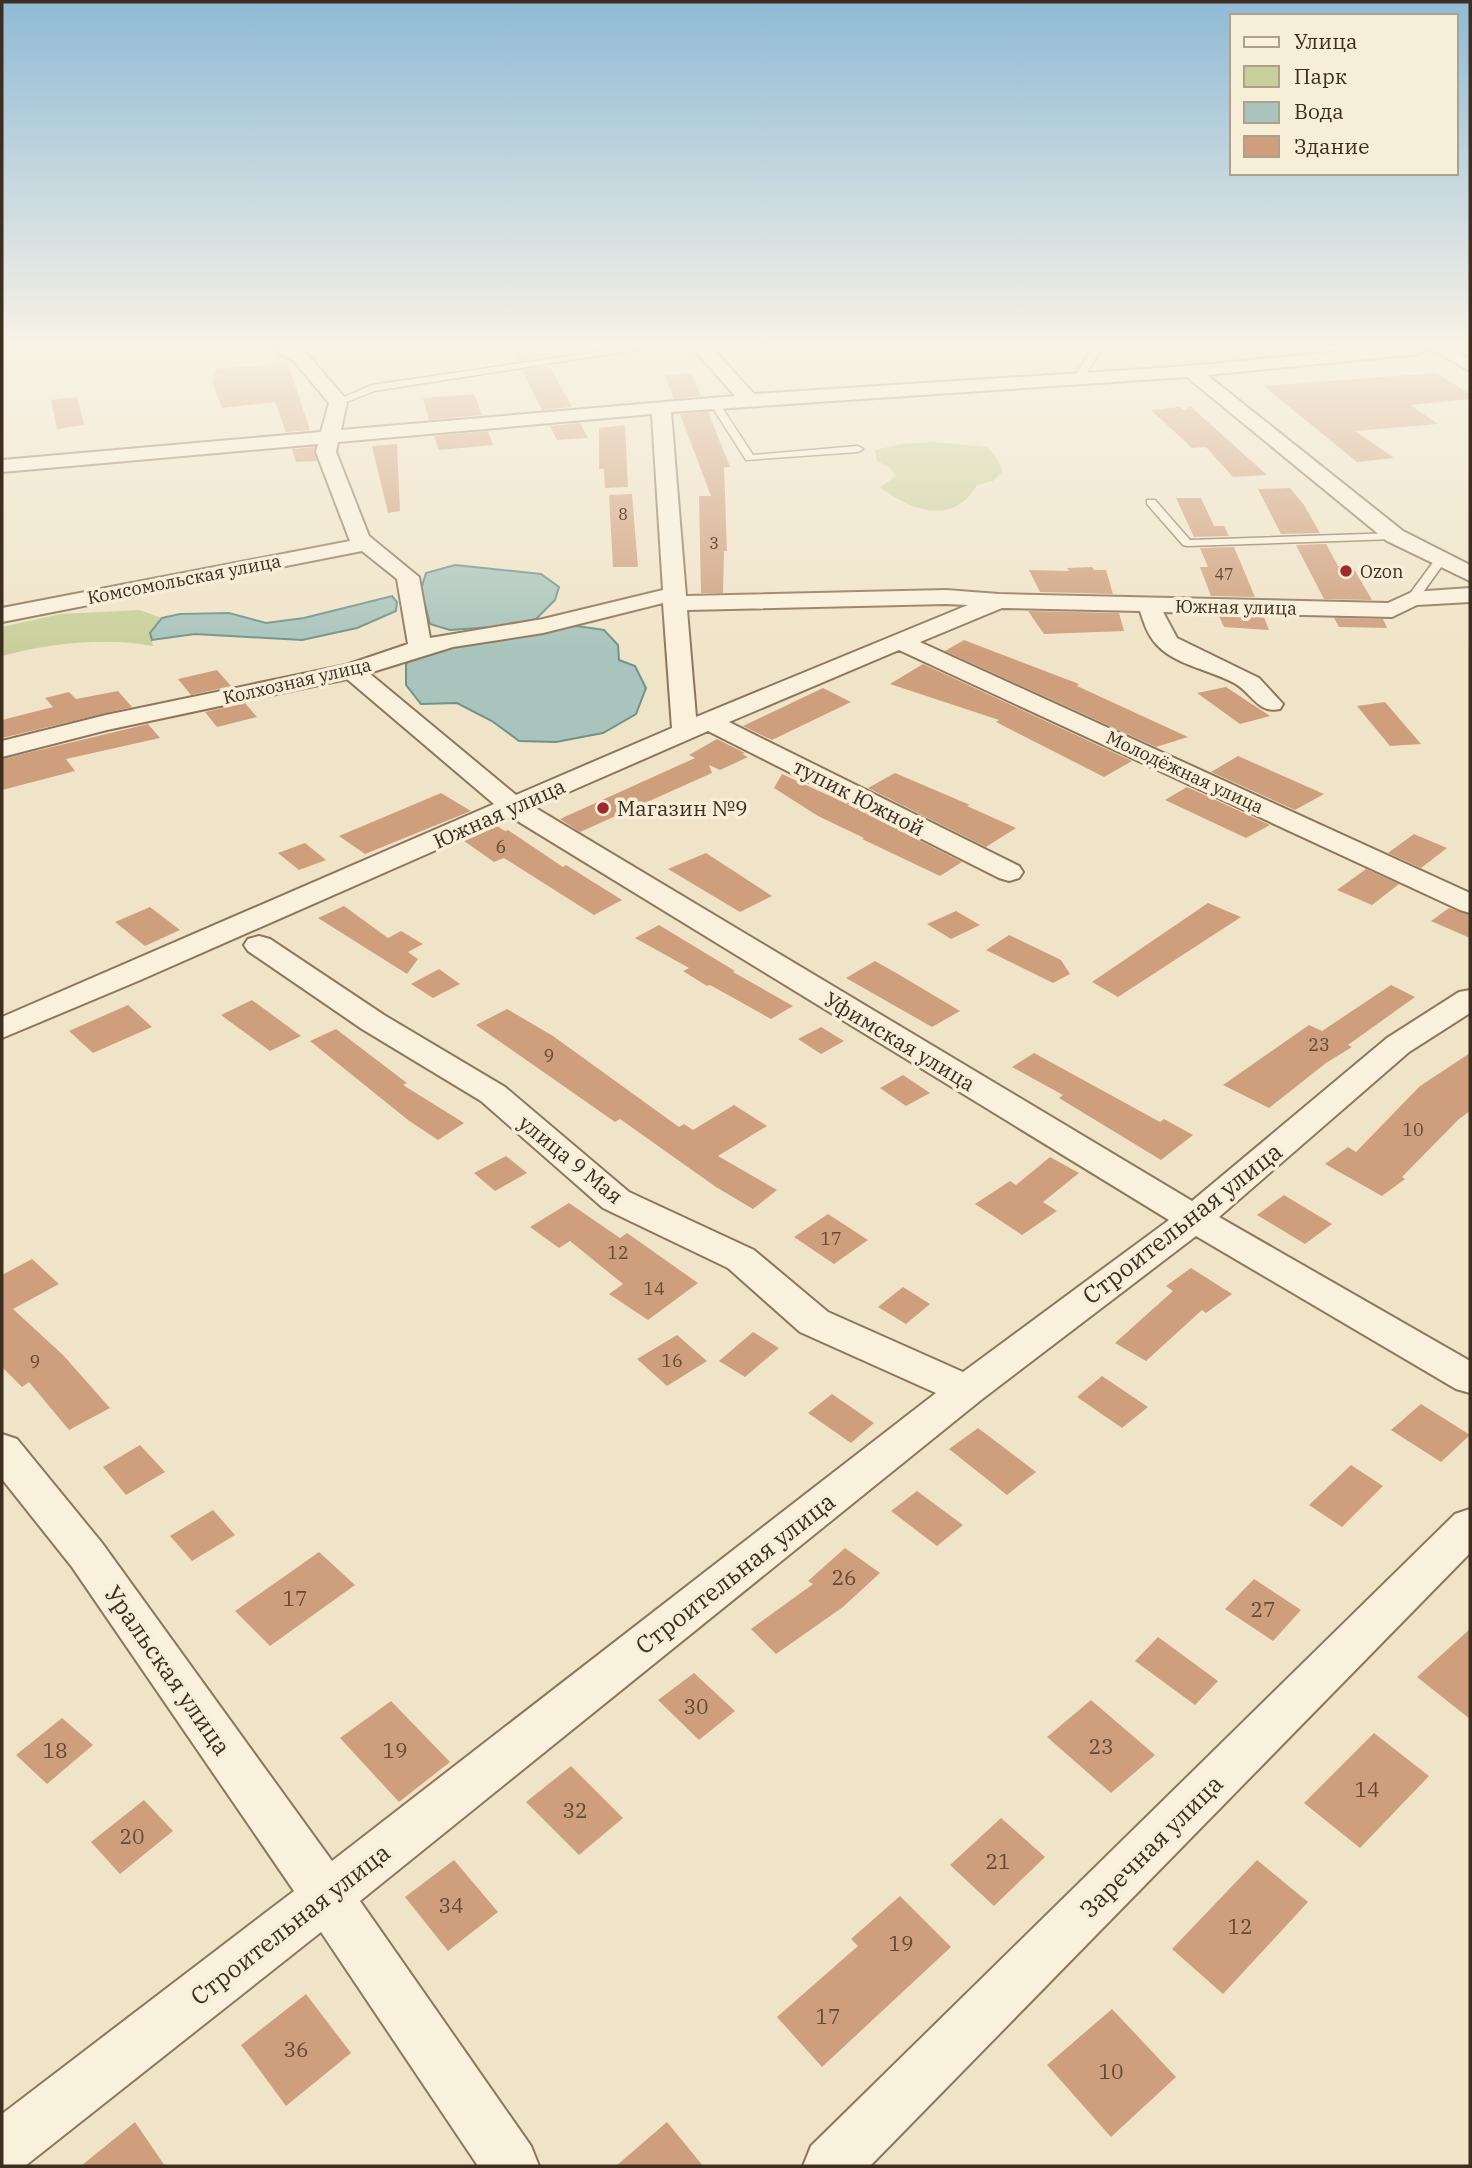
<svg xmlns="http://www.w3.org/2000/svg" width="1472" height="2168" font-family="'IBM Plex Serif',serif">
<style>
.green{fill:#c9cf9b}
.water{fill:#a9c4bc;stroke:#6f938a;stroke-width:2}
.building{fill:#cf9f7d}
.lines{fill:none;stroke-linecap:round;stroke-linejoin:round}
.lane-casing{stroke:#8d765c;stroke-width:3}
.street-casing{stroke:#8d765c;stroke-width:4}
.lane{fill:#faf1dc;fill-rule:evenodd}
.street{fill:#faf1dc;fill-rule:evenodd}
.poi-dot{fill:#9e2a2b;stroke:#f7eed8;stroke-width:2.5}
.labels{text-anchor:middle;dominant-baseline:central;stroke-width:7;stroke-linejoin:round;paint-order:stroke}
.far-number-label{font-size:16px;fill:#624a37}
.far-poi-label{font-size:18px;fill:#3d2e20;stroke:#f7eed8;text-anchor:start}
.far-street-label{font-size:18px;fill:#3d2e20;stroke:#f7eed8}
.number-label{font-size:18px;fill:#624a37}
.street-label{font-size:21px;fill:#3d2e20;stroke:#f7eed8}
.poi-label{font-size:21px;fill:#3d2e20;stroke:#f7eed8;text-anchor:start}
.near-number-label{font-size:21px;fill:#624a37}
.near-street-label{font-size:24px;fill:#3d2e20;stroke:#f7eed8}
</style>
<rect width="100%" height="100%" fill="#f0e4c8"/>
<path class="green" d="M932,442L987,447L996,457L1003,471L993,481L977,485C954,526 910,511 880,487L896,476L890,468L877,461L875,450L901,444Z
M139,610L162,618L150,633L153,646C108,637 47,643 2,656V627L60,614Z"/>
<path class="water" d="M455,565L541,574L559,587L555,600L536,619L505,626L450,630L430,624L421,589L426,573Z
M392,596L397,602L396,611L357,628L302,640L195,634L152,640L150,633L162,618L180,614L229,613L266,623L304,618Z
M577,626L604,630L618,645L619,660L635,666L646,688L636,714L603,733L556,742L519,741L492,721L457,703L421,704L406,685V663C461,640 519,634 577,626Z"/>
<path class="building" d="M539,349L544,357L517,361L513,353Z
M288,363L310,430L286,432L275,402L222,408L213,384L216,369Z
M549,366L572,407L542,410L522,370Z
M691,373L701,396L674,399L665,375Z
M1436,373L1470,394V399L1410,405L1438,424L1355,431L1394,458L1357,462L1264,386Z
M474,394L482,415L429,420L423,398Z
M77,397L84,425L57,429L51,400Z
M1190,406L1267,475L1233,477L1206,447L1192,448L1151,410L1180,407L1185,411Z
M708,412L730,467H724L727,551H724L723,593H701L699,496H711L680,414Z
M580,423L588,438L557,440L550,426Z
M625,425L628,487L605,488L604,469H599V428Z
M488,431L493,445L439,450L434,436Z
M397,444L400,511L388,513L372,446Z
M315,447L317,461L296,462L292,449Z
M1290,488L1304,505L1320,533L1281,534L1258,489Z
M632,494L638,567H613L609,495Z
M1176,498H1201L1214,526H1224L1229,536L1194,537Z
M1326,544L1338,566L1353,567L1372,600L1324,599L1296,545Z
M1234,547L1255,597L1211,596L1200,567H1208L1200,548Z
M1092,567L1094,570H1106L1113,594L1040,592L1029,570L1069,571L1067,568Z
M1028,611L1119,613L1124,631L1044,634Z
M1219,616L1264,617L1269,630L1224,627Z
M1334,618L1383,619L1387,628L1339,627Z
M964,640L1079,684L1077,686L1188,737L1156,747L945,651Z
M923,664L1132,761L1104,777L996,722L999,720L890,684Z
M217,670L231,686L191,695L178,679Z
M1226,687L1270,716L1240,724L1197,693Z
M823,688L851,702L772,740L743,726Z
M118,691L132,707L2,738V720L53,707L45,698L69,692L76,699Z
M1385,702L1421,744L1390,746L1357,706Z
M245,703L257,717L217,727L205,712Z
M148,724L160,738L66,759L75,771L2,790V759Z
M717,739L745,753L742,754L748,757L720,770L709,765L712,773L580,832L560,819L695,758L689,755Z
M1238,756L1324,794L1295,810L1211,772Z
M895,773L970,805L967,806L1016,828L986,847L868,788Z
M782,774L843,802L962,862L940,876L862,839L864,838L818,816L774,788Z
M1187,787L1270,825L1246,838L1165,800Z
M441,793L471,811L365,854L339,836Z
M497,826L505,831L508,830L563,867L566,865L622,900L594,915L504,858L494,862L464,841Z
M1414,834L1447,848L1421,868L1388,853Z
M305,843L326,860L299,870L278,853Z
M706,853L772,896L740,912L668,869Z
M1366,869L1399,884L1372,905L1337,890Z
M1208,903L1241,917L1118,997L1092,982Z
M344,906L388,938L401,931L423,944L408,952L418,959L407,974L318,918Z
M150,907L180,930L145,946L115,922Z
M1449,908L1470,915V938L1431,921Z
M956,911L980,925L951,939L927,924Z
M659,925L735,971L733,972L793,1006L771,1019L710,985L707,986L683,971L689,968L635,938Z
M1009,935L1061,960L1070,974L1053,983L986,950Z
M875,961L898,974L960,1011L932,1027L846,978Z
M439,969L460,984L433,998L411,984Z
M1391,985L1415,997L1348,1045L1352,1047L1326,1063L1269,1108L1223,1085L1309,1025L1322,1031Z
M252,1000L301,1036L270,1051L221,1015Z
M128,1005L152,1027L93,1053L69,1031Z
M507,1009L553,1036L679,1127L684,1124L693,1130L734,1105L767,1126L718,1156L777,1190L753,1209L716,1187L620,1119L615,1122L476,1025Z
M821,1027L844,1041L821,1054L798,1039Z
M336,1029L407,1083L403,1085L464,1123L438,1140L408,1120L310,1041Z
M1034,1053L1160,1122L1164,1119L1193,1135L1161,1160L1059,1098L1063,1095L1012,1067Z
M1470,1053V1111L1459,1119L1402,1177L1405,1179L1382,1196L1325,1164L1348,1147L1356,1152L1420,1086Z
M903,1075L930,1093L906,1106L880,1088Z
M506,1156L527,1173L495,1191L474,1173Z
M1050,1157L1079,1173L1043,1202L1057,1211L1022,1235L975,1204L1010,1181L1016,1185Z
M1284,1195L1332,1224L1305,1244L1257,1215Z
M569,1203L620,1238L627,1233L698,1283L648,1320L609,1294L623,1284L570,1241L559,1248L530,1227Z
M828,1214L868,1240L834,1264L794,1237Z
M32,1259L59,1284L13,1309L63,1355L110,1408L69,1430L29,1382L22,1387L2,1367V1275Z
M1191,1268L1232,1294L1206,1313L1202,1310L1146,1361L1115,1343L1173,1291L1166,1286Z
M903,1287L930,1304L906,1324L878,1307Z
M753,1332L779,1348L745,1377L719,1361Z
M677,1335L707,1361L667,1386L637,1359Z
M1102,1376L1148,1407L1122,1428L1077,1397Z
M832,1394L874,1423L851,1443L808,1413Z
M1421,1404L1470,1435L1441,1462L1391,1430Z
M978,1428L1036,1472L1007,1495L949,1449Z
M140,1445L165,1472L126,1495L103,1467Z
M1351,1465L1383,1486L1342,1527L1309,1505Z
M917,1491L963,1525L937,1546L891,1511Z
M213,1510L235,1535L192,1561L170,1536Z
M845,1548L880,1573L843,1607L776,1654L751,1629L813,1584L808,1581Z
M319,1552L355,1585L270,1646L235,1611Z
M1254,1579L1301,1610L1273,1641L1225,1609Z
M1470,1629V1719L1417,1677Z
M1158,1637L1218,1681L1195,1705L1135,1661Z
M694,1673L735,1711L699,1740L658,1700Z
M1091,1700L1155,1755L1111,1793L1047,1737Z
M391,1701L450,1762L399,1802L340,1738Z
M62,1718L93,1745L47,1784L16,1755Z
M1374,1733L1429,1776L1360,1848L1304,1803Z
M571,1766L623,1818L579,1855L526,1802Z
M144,1800L173,1831L120,1874L91,1842Z
M1001,1818L1045,1857L994,1906L950,1865Z
M454,1860L498,1912L448,1951L405,1897Z
M1257,1860L1308,1902L1223,1994L1172,1949Z
M900,1896L951,1947L822,2067L777,2017L858,1946L851,1939Z
M306,1994L351,2053L286,2106L241,2045Z
M1112,2009L1176,2077L1111,2137L1047,2065Z
M135,2122L165,2166H81Z
M667,2122L703,2166H616Z"/>
<g class="lines">
<defs>
<path id="lane" d="M618,349H642L374,391L341,404L333,402L372,385Z
M1092,349H1102L1082,380H1076L1074,378Z
M713,403H719L753,455L858,446L863,449L858,452L746,460L711,405Z
M1147,500H1155L1190,540L1395,533L1401,536L1395,539L1187,546L1183,545L1147,504Z
M1437,557L1447,559L1416,602H1408L1406,599Z"/>
<path id="street" d="M272,349H296L306,353L345,398L347,402L341,430L735,396L694,349H713L754,394L1191,366L1364,349H1427L1418,354L1207,375L1403,531L1470,565V581L1387,541L1187,377L671,412L686,596L946,590L999,594L1388,603L1412,592L1470,588V602L1417,605L1392,617L1163,612L1177,638L1259,678L1283,704L1280,709C1259,714 1252,694 1236,684C1212,670 1177,666 1157,645C1148,636 1144,623 1140,611L1002,608L920,642L1470,893V913L1460,910L899,650L729,722L1019,866L1023,872L1019,878L1009,881L999,878L708,731L534,807L1192,1201L1387,1038L1459,992L1470,990V1013L1409,1052L1219,1217L1470,1361V1393L1456,1389L1196,1236L981,1400L360,1901L531,2146L539,2166H478L321,1932L25,2166H2V2114L294,1891L72,1567L2,1479V1434L17,1439L102,1543L332,1861L936,1393L800,1332L728,1268L603,1208L481,1101L362,1029L248,951L244,945L248,939L259,936L270,939L384,1015L505,1087L629,1192L754,1250L828,1312L963,1372L1169,1220L511,817L138,981L2,1038V1017L494,804L347,679L107,730L2,757V741L106,715L346,665L408,644L397,579L362,551L2,622V608L350,541L316,452L318,444L2,472V460L321,432L329,403L294,361ZM652,414L663,590L543,619L430,638L419,577L369,536L336,452L338,442ZM663,603L672,728L516,795L369,673L453,647L543,633ZM946,604L968,605L696,717L687,610Z
M1431,349H1453L1470,359V371Z
M1470,1509V1553L870,2166H803L811,2146L1455,1514Z"/>
</defs>
<use href="#lane" class="lane-casing"/>
<use href="#street" class="street-casing"/>
<use href="#lane" class="lane"/>
<use href="#street" class="street"/>
</g>
<linearGradient id="sky" x2="0" y2="1"><stop stop-color="#8fbad6"/><stop offset="0.53" stop-color="#f8f3e6"/><stop offset="1" stop-color="#f8f3e6" stop-opacity="0"/></linearGradient>
<rect width="1472" height="653" fill="url(#sky)"/>
<g class="poi-dot">
<circle cx="1346" cy="571" r="7"/>
<circle cx="603" cy="808" r="7"/>
</g>
<g class="labels">
<g class="far-number-label">
<text x="623" y="514">8</text>
<text x="714" y="543">3</text>
<text x="1224" y="574">47</text>
</g>
<g class="far-poi-label">
<text x="1360" y="571">Ozon</text>
</g>
<g class="far-street-label">
<text transform="translate(184 579) rotate(-11)">Комсомольская улица</text>
<text transform="translate(1236 607) rotate(1)">Южная улица</text>
<text transform="translate(297 681) rotate(-13)">Колхозная улица</text>
<text transform="translate(1185 772) rotate(25)">Молодёжная улица</text>
</g>
<g class="number-label">
<text x="501" y="846">6</text>
<text x="1319" y="1044">23</text>
<text x="549" y="1055">9</text>
<text x="1413" y="1129">10</text>
<text x="831" y="1238">17</text>
<text x="618" y="1252">12</text>
<text x="654" y="1288">14</text>
<text x="672" y="1360">16</text>
<text x="35" y="1361">9</text>
</g>
<g class="street-label">
<text transform="translate(859 797) rotate(27)">тупик Южной</text>
<text transform="translate(499 813) rotate(-24)">Южная улица</text>
<text transform="translate(900 1041) rotate(31)">Уфимская улица</text>
<text transform="translate(571 1159) rotate(39)">улица 9 Мая</text>
</g>
<g class="poi-label">
<text x="617" y="808">Магазин №9</text>
</g>
<g class="near-number-label">
<text x="844" y="1577">26</text>
<text x="295" y="1598">17</text>
<text x="1263" y="1609">27</text>
<text x="696" y="1706">30</text>
<text x="1101" y="1746">23</text>
<text x="55" y="1750">18</text>
<text x="395" y="1750">19</text>
<text x="1367" y="1789">14</text>
<text x="575" y="1810">32</text>
<text x="132" y="1836">20</text>
<text x="998" y="1861">21</text>
<text x="451" y="1905">34</text>
<text x="1240" y="1926">12</text>
<text x="901" y="1943">19</text>
<text x="828" y="2016">17</text>
<text x="296" y="2049">36</text>
<text x="1111" y="2071">10</text>
</g>
<g class="near-street-label">
<text transform="translate(1182 1223) rotate(-38)">Строительная улица</text>
<text transform="translate(735 1573) rotate(-38)">Строительная улица</text>
<text transform="translate(168 1670) rotate(55)">Уральская улица</text>
<text transform="translate(1151 1846) rotate(-45)">Заречная улица</text>
<text transform="translate(290 1924) rotate(-38)">Строительная улица</text>
</g>
</g>
<rect width="1472" height="2168" fill="none" stroke="#3d2e20" stroke-width="7"/>
<rect x="1230" y="14" width="228" height="161" fill="#f7eed8" stroke="#ada18e" stroke-width="2"/>
<rect x="1244" y="37" width="35" height="10" fill="#faf1dc" stroke="#ada18e" stroke-width="2"/>
<text x="1294" y="49" font-size="21" fill="#3d2e20">Улица</text>
<rect x="1244" y="66" width="35" height="21" fill="#c9cf9b" stroke="#ada18e" stroke-width="2"/>
<text x="1294" y="84" font-size="21" fill="#3d2e20">Парк</text>
<rect x="1244" y="102" width="35" height="21" fill="#a9c4bc" stroke="#ada18e" stroke-width="2"/>
<text x="1294" y="119" font-size="21" fill="#3d2e20">Вода</text>
<rect x="1244" y="136" width="35" height="21" fill="#cf9f7d" stroke="#ada18e" stroke-width="2"/>
<text x="1294" y="154" font-size="21" fill="#3d2e20">Здание</text>
</svg>
